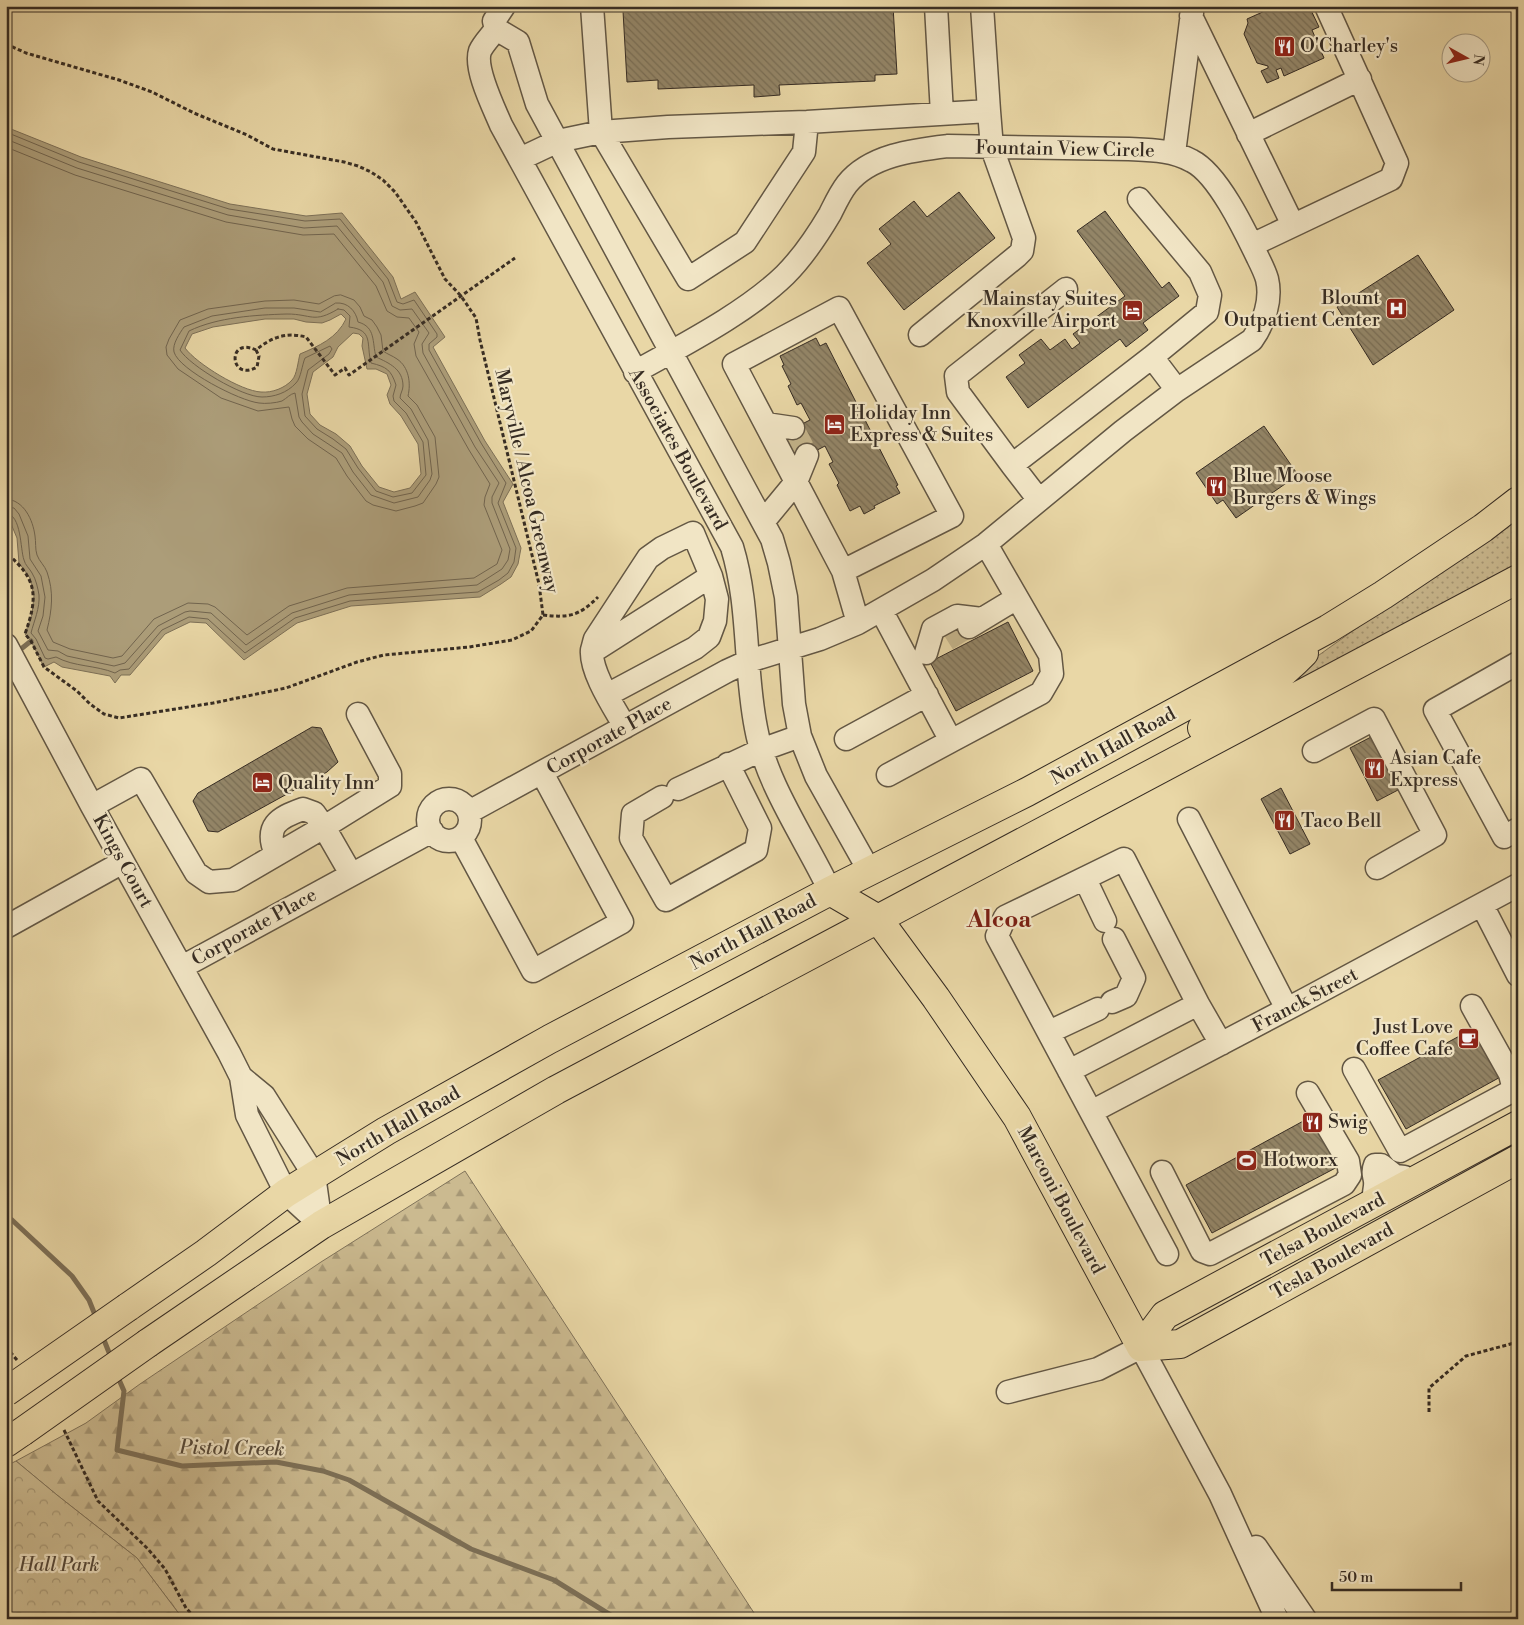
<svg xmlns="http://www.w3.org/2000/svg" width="1524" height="1625" font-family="'Libre Bodoni',serif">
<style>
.grass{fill:url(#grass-dots);stroke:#80735a}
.forest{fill:url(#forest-firs);stroke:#80735a}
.park{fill:url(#park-crowns);stroke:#80735a}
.water{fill:#ac9d79;stroke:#7d7057;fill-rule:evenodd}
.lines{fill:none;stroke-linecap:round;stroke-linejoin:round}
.shore{stroke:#71644e;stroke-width:1}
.stream{stroke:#7d7057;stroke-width:5}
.building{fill:url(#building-back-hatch);stroke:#362c23}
.minor-tunnel{stroke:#c5b58c;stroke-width:22;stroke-dasharray:22 11;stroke-linecap:butt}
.minor-casing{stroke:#635744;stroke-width:25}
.major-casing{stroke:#362c23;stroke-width:30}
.path{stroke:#362c23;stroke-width:3;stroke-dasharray:4 2.5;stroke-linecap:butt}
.minor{stroke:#f1e5c5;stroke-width:22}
.major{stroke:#e9d7a6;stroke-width:28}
.major-bridge-casing{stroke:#362c23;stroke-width:30;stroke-linecap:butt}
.major-bridge{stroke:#e9d7a6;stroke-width:28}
.labels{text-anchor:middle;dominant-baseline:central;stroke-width:4.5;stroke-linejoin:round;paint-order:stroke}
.poi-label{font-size:19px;fill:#362c23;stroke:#f1e5c5;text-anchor:start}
.street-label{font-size:19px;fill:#362c23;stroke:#f1e5c5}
.park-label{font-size:19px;font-style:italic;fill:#544839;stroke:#f1e5c5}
.water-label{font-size:20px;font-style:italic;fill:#544838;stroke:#f1e5c5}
.district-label{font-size:24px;font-weight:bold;fill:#7a1f14;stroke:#f1e5c5}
</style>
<defs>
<pattern id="grass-dots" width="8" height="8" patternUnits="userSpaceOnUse" patternTransform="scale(1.25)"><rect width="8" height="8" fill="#cbba90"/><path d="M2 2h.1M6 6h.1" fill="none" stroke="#a69775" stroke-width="1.8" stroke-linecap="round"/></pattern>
<pattern id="forest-firs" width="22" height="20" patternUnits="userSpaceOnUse" patternTransform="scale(1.25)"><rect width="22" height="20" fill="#cbba90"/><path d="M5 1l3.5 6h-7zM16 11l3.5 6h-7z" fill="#a69775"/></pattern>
<pattern id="park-crowns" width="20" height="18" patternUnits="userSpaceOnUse" patternTransform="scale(1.25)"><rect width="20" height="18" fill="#cbba90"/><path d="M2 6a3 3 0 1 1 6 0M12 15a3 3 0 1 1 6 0" fill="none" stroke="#a69775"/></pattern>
<pattern id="building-back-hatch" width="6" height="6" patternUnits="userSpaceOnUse" patternTransform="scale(1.25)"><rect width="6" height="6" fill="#938567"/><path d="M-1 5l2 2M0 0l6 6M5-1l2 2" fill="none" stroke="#796d54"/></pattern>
</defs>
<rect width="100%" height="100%" fill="#e9d7a6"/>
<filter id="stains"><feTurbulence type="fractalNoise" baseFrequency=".004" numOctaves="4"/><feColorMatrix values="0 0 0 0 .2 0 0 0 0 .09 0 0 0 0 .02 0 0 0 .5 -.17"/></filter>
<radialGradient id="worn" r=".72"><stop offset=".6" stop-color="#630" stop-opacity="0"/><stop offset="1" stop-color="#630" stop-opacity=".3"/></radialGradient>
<path class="grass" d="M1518,512V567L1221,725L1483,538Z"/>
<path class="forest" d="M465,1171L758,1619H183L137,1558L57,1495L16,1461L86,1423L140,1384L321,1262Z"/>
<path class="park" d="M16,1461L57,1495L137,1558L183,1619H6V1466Z"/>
<path class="water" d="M6,127L81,157L230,204L306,216L342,213L393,277L401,299L415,292L445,337L433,347L485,441L513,484L503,502L521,548L518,564L511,577L501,584L480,597L351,606L297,623L244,660L206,623L190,622L165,634L130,675H121L115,683L110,676L62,667L54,662L44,667L31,641L25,634L32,614L34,596L30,578L19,563L17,538L6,512ZM341,314L346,319C337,338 319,346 300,354C298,361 297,375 292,380C285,388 272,393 261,392C241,391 197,364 185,348L192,334L213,327L265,319H294L306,322L322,323L330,320ZM353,333L359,334L363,338L362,346L367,369H376L387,374L391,385L387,395L390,404L401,416L418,444L421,474L410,488L394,492L379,487L362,466L350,446L336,434L320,425L310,414L307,394L313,372L333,357L338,347Z"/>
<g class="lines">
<path class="shore" d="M6,132L79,162L229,209L305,221L340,219L388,279L397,302L403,304L414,300L437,334V337L429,344V350L481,443L506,483L498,503L516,548L514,562L508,573L499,580L478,592L350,601L295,618L245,653L208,619L189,617L162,630L129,669L120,670L115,673C96,665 74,667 56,657L48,659L45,658L36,639L31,633C34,621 40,608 39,595C38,589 36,579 32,573C30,569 25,565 24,560C20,549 22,515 6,513
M6,139L77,168L228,215L304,228L337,226L383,282L392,306L400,310L412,309L429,333L422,344L423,353L475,447L499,483L492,497V503L510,549L508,560L502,569L477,585L349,595L292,613L246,645L211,613L190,611L185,612L158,626L125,663L114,666L67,656L58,651L48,650L38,631L43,616L45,597L41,576L30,559L28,536L19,514L14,508L6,507
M6,147L75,175L226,222L303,235L334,234L376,286L387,311L397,317L409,318L419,332L414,344L416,356L469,450L490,484L485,497L484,505L502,550L497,564L474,578L347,588L289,606L247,635L215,607L208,604L188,603L154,619L122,656L113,658L70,649L53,642L47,630C52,610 54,592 47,572C45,566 39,561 37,555C35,549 36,542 35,536C33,520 24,500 6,499
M341,295L354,300L360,307L364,316L372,320L377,327L381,335L383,351C387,354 393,356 397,359C409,367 411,383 408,396L417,405L435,437L439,477L436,484L423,503L415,506L396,511L373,505L366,501L347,476L336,458L308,439L295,426L292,419L289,407L258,411L221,398L178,369L167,355L166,347L169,339L180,320L208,309L265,301L294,300L319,304L334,296Z
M336,303C348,302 356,311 358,322C376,327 372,342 376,357C389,363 403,369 403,386C403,390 400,394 400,398L411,409L428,440L432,474L430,480L418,497L394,503L371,495L353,472L342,453L313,434L302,422L299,417L295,393C290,394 287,398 282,401C276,403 265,404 259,403C240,401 179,370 174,352C172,344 180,333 184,327L212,316L265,308H294L320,312Z
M338,309L344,310L350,316L349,327C374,330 366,344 371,363C387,367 391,370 396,385L393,396L394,401L406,413L423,442L426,475L412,493L393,497L376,491L358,468L346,449L333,439L317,429L305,416L302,394L308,370L329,354L332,349L330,346L305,358C302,365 301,378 296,383C287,393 274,397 262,397C242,397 190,366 180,350L189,331C218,317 255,315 287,314C312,314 313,324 338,309Z"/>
<path class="stream" d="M16,653L31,641
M6,1217L12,1220L72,1276L89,1300L97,1320
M102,1335L112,1360
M117,1375L124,1391L117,1450L182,1466L276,1462L323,1471L349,1480L471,1549L554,1580L617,1619"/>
</g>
<path class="building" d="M654,6H893L897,74L875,75V81L779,85L780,95L754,97V85L658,89V80L627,82L623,11L654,10Z
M1276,6H1309L1319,27L1312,30L1324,58L1284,76L1281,68L1276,70L1279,78L1267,83L1261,71L1268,68V66L1257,63L1244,34L1248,23L1247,19Z
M959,192L995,238L904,310L867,263L891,244L879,229L914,201L927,217Z
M1105,211L1162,288L1169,282L1179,296L1143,323L1148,330L1126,347L1120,339L1028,408L1006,377L1025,363L1019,355L1041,339L1050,350L1065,339L1072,349L1080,343L1073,334L1125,296L1077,231Z
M1418,255L1454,310L1373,365L1337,307Z
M816,338L820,346L826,343L898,485L896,486L900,493L874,506L875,508L864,514L860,506L850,511L837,485L839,483L829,464L833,462L825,446L794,462L780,435L810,420L801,403L797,405L788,386L791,384L782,366L784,365L780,356Z
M1264,426L1298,475L1236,518L1223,500L1217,504L1196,473Z
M1008,622L1033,671L956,711L930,662Z
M312,727L321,728L338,762L327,772L218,832L208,831L193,801L198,793Z
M1371,737L1398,790L1377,801L1350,748Z
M1281,788L1310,844L1290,854L1261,799Z
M1478,1026L1504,1075L1406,1129L1378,1080Z
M1318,1113L1345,1163L1212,1233L1186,1185Z"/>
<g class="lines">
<path class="minor-tunnel" d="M793,428L807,455
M947,640L963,630"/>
<defs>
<path id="minor" d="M504,6L494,21L496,29L518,42L537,104L772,539L779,563L786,597L794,704L800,736L816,776L870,872
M592,6L601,132L688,279L745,242L804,152L807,122
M936,6L942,114
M982,6L989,111
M1191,16L1293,225
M496,29C491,36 483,44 480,51C474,69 494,108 501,125L732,547C750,606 744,668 756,728C766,784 806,840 830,891
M1248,134L1360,79
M1174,153L1192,13
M520,159L558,141L601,132L668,127L807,122L989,111L992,148L1024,238L1022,251L1017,256L920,335
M1139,199L1200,272L1210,295L1207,312L1152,357L1177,390
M1252,245L1391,179L1397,163L1326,6
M1066,289L956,376L958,392L1012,465L1152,357
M766,424L793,428
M1012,465L1039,500
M763,522L796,482L807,455
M843,571L734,364L839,308L952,516L843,571L858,623
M881,610L951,741L1041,693L1052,674L1050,655L986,544
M969,627L1017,598
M6,645L92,806L229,1053L241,1077L247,1115L286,1193L321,1225
M592,652L711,576
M926,653L933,629L957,616L982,619
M1518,663L1435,710L1504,837L1518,829
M607,695L695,648L709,637L715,621L717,599L711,576L693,533L662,548L648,558L595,639C594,642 593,647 592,650C590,672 615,709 625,727
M846,739L927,695
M1314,751L1374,719L1435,835L1377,868
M888,775L951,741
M678,789L761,750L800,736
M662,797L633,814L631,838L666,900L756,850L760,828L728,764
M428 820a21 21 0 1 1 42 0a21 21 0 1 1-42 0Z
M92,806L141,779L196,873L209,882L233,880L324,827L314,813L303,809C278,818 264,826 276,854
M469,812L727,671L749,661L820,639L858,623L933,580L986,544L1123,431L1177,390L1252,340C1264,323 1272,300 1267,279C1265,272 1261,264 1258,258C1245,231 1218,174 1192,161C1172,150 1151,150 1129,149L948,146C914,150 870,155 847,184C840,193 835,204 830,214C817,236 803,257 785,275C746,313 683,345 635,372
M1189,819L1287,1009
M461,838L533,971L622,922L542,773
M351,874L324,827L390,786V774L358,714
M1085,879L1105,921
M1482,905L1518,975
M6,927L123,862
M182,967L432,831
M1112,1002L1126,996L1134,978L1114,939
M1049,1032L1098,1009
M1354,1069L1400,1151L1510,1092L1513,1086L1510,1074L1472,1006
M1069,1071L1198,1004
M241,1077L264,1096L314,1175L321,1225
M1091,1112L1304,1000L1518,885
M1162,1172L1202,1251L1210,1254L1344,1184L1350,1175L1348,1161L1308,1093
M1375,1202C1372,1192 1376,1190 1375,1181C1374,1174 1372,1172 1375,1165H1381L1395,1176L1404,1177L1407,1185
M1167,1254L997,936L1005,917L1124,859L1198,1004L1221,1044
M1008,1392L1098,1369L1141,1347L1220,1494L1277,1619
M1256,1547L1305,1619"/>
<path id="major" d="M1202,728C1238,707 1274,684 1304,653
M830,891L878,919L936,998L1017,1117L1141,1347
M128,1307L206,1253L286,1193L386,1131L550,1039L830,891L1027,792L1328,629L1383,595L1483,528L1518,501
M148,1343L321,1225L556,1090L1518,579
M1141,1347L1165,1315L1518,1125
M1141,1347L1180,1344L1518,1159
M6,1443L22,1432"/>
</defs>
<use href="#minor" class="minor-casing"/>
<use href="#major" class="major-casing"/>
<path class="path" d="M6,44L26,53L119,80L152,92L194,113L247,135L273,149L344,162L358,166L371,172L383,180L395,192L416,222L445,279L461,296L476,318L480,340L539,584L543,615L531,631L512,640L469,647L384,655L357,662L286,688L213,703L119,718L104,714L90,704L77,691L44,667L31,641L25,634C38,597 38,579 6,553
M256,350L259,356L257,367C230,383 226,336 256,350C272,337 286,332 306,337L335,375L345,368L349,375L515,258
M543,615C569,618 579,616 598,597
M6,1347L17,1360
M1429,1412V1388L1466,1356L1518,1342
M64,1430L98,1501L148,1549L165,1569L186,1608L196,1619"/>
<use href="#minor" class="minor"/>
<use href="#major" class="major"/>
<defs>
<path id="major-bridge" d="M6,1392L128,1307
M22,1432L148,1343"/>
</defs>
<use href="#major-bridge" class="major-bridge-casing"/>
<use href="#major-bridge" class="major-bridge"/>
</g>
<defs>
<symbol id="restaurant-square" viewBox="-11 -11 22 22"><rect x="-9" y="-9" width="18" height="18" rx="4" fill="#8f2418" stroke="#f1e5c5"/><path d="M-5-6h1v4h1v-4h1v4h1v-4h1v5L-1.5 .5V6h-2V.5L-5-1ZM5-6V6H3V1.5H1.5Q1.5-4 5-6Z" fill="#fff"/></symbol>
<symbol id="hospital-square" viewBox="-11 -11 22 22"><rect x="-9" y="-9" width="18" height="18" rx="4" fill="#8f2418" stroke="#f1e5c5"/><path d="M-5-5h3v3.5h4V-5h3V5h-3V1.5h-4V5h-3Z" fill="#fff"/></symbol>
<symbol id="hotel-square" viewBox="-11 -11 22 22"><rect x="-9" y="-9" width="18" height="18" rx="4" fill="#8f2418" stroke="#f1e5c5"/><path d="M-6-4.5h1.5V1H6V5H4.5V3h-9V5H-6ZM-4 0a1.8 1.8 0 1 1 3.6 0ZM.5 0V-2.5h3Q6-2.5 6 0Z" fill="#fff"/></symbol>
<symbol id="cafe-square" viewBox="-11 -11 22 22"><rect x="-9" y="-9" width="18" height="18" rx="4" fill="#8f2418" stroke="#f1e5c5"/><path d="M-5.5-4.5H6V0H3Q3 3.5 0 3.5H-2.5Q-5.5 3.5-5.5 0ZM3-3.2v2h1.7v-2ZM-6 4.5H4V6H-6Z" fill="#fff"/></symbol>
<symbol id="stadium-square" viewBox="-11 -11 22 22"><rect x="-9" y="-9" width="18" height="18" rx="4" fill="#8f2418" stroke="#f1e5c5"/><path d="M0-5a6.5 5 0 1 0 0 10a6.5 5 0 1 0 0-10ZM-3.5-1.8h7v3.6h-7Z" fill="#fff"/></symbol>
</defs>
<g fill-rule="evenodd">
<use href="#restaurant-square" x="1272" y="34" width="25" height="25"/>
<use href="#hospital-square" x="1384" y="296" width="25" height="25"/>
<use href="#hotel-square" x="1120" y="298" width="25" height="25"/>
<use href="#hotel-square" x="822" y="412" width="25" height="25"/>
<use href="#restaurant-square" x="1204" y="474" width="25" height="25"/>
<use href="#restaurant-square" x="1362" y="756" width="25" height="25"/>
<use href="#hotel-square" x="250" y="770" width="25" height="25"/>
<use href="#restaurant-square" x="1272" y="808" width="25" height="25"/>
<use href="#cafe-square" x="1456" y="1026" width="25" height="25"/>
<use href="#restaurant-square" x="1300" y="1110" width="25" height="25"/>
<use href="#stadium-square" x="1234" y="1148" width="25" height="25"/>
</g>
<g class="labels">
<g class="poi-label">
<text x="1300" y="46">O'Charley's</text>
<text x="1380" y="298" text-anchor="end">Blount<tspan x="1380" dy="22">Outpatient Center</tspan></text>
<text x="1117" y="299" text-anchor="end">Mainstay Suites<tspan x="1117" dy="22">Knoxville Airport</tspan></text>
<text x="850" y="413">Holiday Inn<tspan x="850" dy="22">Express &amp; Suites</tspan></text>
<text x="1233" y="476">Blue Moose<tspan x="1233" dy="22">Burgers &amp; Wings</tspan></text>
<text x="1390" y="758">Asian Cafe<tspan x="1390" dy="22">Express</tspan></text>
<text x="278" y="783">Quality Inn</text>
<text x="1301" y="821">Taco Bell</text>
<text x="1453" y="1027" text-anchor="end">Just Love<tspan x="1453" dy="22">Coffee Cafe</tspan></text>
<text x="1328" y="1122">Swig</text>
<text x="1263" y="1160">Hotworx</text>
</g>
<g class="street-label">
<text transform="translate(1065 149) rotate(1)">Fountain View Circle</text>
<text transform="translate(678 449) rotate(61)">Associates Boulevard</text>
<text transform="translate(527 481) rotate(77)">Maryville / Alcoa Greenway</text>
<text transform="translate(609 736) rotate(-29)">Corporate Place</text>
<text transform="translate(1113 746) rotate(-29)">North Hall Road</text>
<text transform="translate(123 861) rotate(61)">Kings Court</text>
<text transform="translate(254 927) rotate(-29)">Corporate Place</text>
<text transform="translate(753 932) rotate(-28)">North Hall Road</text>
<text transform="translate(1305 1000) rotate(-28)">Franck Street</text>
<text transform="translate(398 1126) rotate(-30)">North Hall Road</text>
<text transform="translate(1061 1200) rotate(62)">Marconi Boulevard</text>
<text transform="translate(1323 1230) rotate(-28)">Telsa Boulevard</text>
<text transform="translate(1332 1261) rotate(-29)">Tesla Boulevard</text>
</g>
<g class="park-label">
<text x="59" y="1565">Hall Park</text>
</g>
<g class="water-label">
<text transform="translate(232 1449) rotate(1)">Pistol Creek</text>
</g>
<g class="district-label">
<text x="999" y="920">Alcoa</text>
</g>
</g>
<rect width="1524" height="1625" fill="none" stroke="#e9d7a6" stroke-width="25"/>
<rect x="8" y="8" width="1509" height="1610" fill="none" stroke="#362c23" stroke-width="2.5"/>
<rect x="12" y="12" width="1499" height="1600" fill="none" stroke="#362c23"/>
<g transform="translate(1466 58) rotate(98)"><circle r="24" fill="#f1e5c5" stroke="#a69b84"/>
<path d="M0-4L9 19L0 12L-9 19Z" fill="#8f2418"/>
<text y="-8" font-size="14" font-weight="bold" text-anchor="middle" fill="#362c23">N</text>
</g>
<path d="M1332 1582v8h129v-8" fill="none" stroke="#362c23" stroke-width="2.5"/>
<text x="1339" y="1582" font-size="15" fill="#362c23" stroke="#f1e5c5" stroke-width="4" paint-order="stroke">50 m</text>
<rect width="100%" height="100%" filter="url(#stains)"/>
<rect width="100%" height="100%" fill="url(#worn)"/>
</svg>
